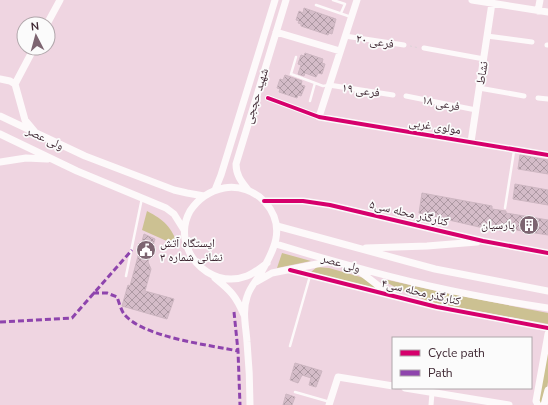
<svg xmlns="http://www.w3.org/2000/svg" width="548" height="405" font-family="'Nunito Sans','Noto Naskh Arabic',sans-serif">
<style>
.grass{fill:#ccc192}
.building{fill:url(#building-cross-hatch);stroke:#cdb6c1}
.lines{fill:none;stroke-linecap:round;stroke-linejoin:round}
.path{stroke:#ddd4d8;stroke-width:1;stroke-dasharray:2 3;stroke-linecap:butt}
.lane{stroke:#fdf9fa;stroke-width:2.5}
.street{stroke:#fdf9fa;stroke-width:5}
.secondary{stroke:#fdf9fa;stroke-width:7}
.quiet{stroke:#8e44ad;stroke-width:3;stroke-dasharray:6 3;stroke-linecap:butt}
.cycleway-casing{stroke:#fbfbfb;stroke-width:6}
.cycleway{stroke:#d6006c;stroke-width:4}
.labels{text-anchor:middle;dominant-baseline:central;stroke-width:3.5;stroke-linejoin:round;paint-order:stroke}
.street-label{font-size:12px;fill:#402934;stroke:#fbfbfb}
.poi-label{font-size:12px;fill:#402934;stroke:#fbfbfb;text-anchor:end}
</style>
<defs>
<pattern id="building-cross-hatch" width="8" height="8" patternUnits="userSpaceOnUse"><rect width="8" height="8" fill="#d4bcc8"/><path d="M0 0l8 8M0 8l8-8" fill="none" stroke="#ad99a3"/></pattern>
</defs>
<rect width="100%" height="100%" fill="#efd5e1"/>
<path class="grass" d="M147,211C164,220 172,227 178,246L142,230Z
M282,253L311,261L277,268Z
M317,267L329,268L364,278L388,293L311,272Z
M382,280H388L441,292L548,313V324L430,302L395,287Z
M548,338V382L544,403L541,405L539,402Z"/>
<path class="building" d="M304,8L336,19L332,34L329,33L328,35L301,26V24L298,23L299,21L296,20L299,11L303,13Z
M305,53L323,59L322,63L325,64L322,74L318,73L316,77L305,73L304,76L298,74L301,65L298,64L301,55L304,56Z
M285,75L302,81L301,85L305,86L301,96L298,95L297,98L279,92L280,89L277,88L280,79L283,80Z
M520,155L548,160V174L518,169Z
M515,184L548,190V205L513,199Z
M422,193L492,206V209L506,211V213L548,220V235L504,228V231L492,230L419,213Z
M144,234L155,239L148,262L151,269L145,291L174,299L167,319L122,306L128,285L130,286Z
M295,363L322,371L316,387L309,385L311,378L302,375L298,383L290,380Z
M286,394L295,397L292,405H283Z"/>
<g class="lines">
<path class="path" d="M410,46L419,48"/>
<path class="lane" d="M333,0L345,4L341,13
M316,5L351,17
M296,57L291,74L323,86L329,85
M310,101L315,83
M505,208L514,151
M126,276L142,198
M290,346L310,276
M295,392L330,402"/>
<path class="street" d="M345,36L404,45
M487,36L532,42
M547,45H548
M424,48L484,59
M329,85L393,95
M479,88L524,96
M406,96L476,110
M268,98L319,117
M538,98L548,99
M431,405L432,393"/>
<path class="secondary" d="M357,0L319,117L548,155
M472,0L548,12
M538,11L540,0
M47,24L60,0
M276,32L340,51
M34,48L15,84L25,120L35,132
M0,79L10,81L15,84
M0,116L85,156L174,190L187,193L204,196
M0,134L77,171L166,208L174,214L184,230
M471,142L492,3
M0,162L26,158L47,159
M215,190L221,175L275,0
M248,190C241,181 236,175 236,164L286,0
M264,201H303L330,205L483,241L548,253
M277,226L435,269L548,291
M276,244C302,252 328,260 355,267C418,285 483,298 548,308
M366,248L427,246L477,242
M290,270L437,307L548,328
M358,270L380,287L392,293
M215,278C231,291 236,296 244,315
M256,282L272,273L332,261
M405,388L509,405
M250,405C250,384 249,363 247,342C246,327 242,311 247,297C249,289 255,282 259,276C274,251 287,227 265,202C255,191 238,185 224,188C209,191 198,199 190,211C170,247 208,291 247,276C255,273 260,268 267,263
M329,405L338,377L393,386
M538,405L536,401L548,334
M544,405L548,390"/>
<path class="quiet" d="M93,293H107L117,297C119,302 121,310 124,314C142,337 209,345 238,351
M234,312L238,351L240,405
M0,322L72,318L132,250"/>
<defs>
<path id="cycleway" d="M268,98L319,117L548,155
M264,201H303L330,205L483,241L548,253
M290,270L437,307L548,328"/>
</defs>
<use href="#cycleway" class="cycleway-casing"/>
<use href="#cycleway" class="cycleway"/>
</g>
<defs>
<symbol id="building-disc" viewBox="-11 -11 22 22"><circle r="9.5" fill="#7d6571" stroke="#fbfbfb"/><path d="M-4-6H4V6H1V3H-1V6H-4ZM-2.5-4.3h1.7v1.8h-1.7ZM.8-4.3h1.7v1.8H.8ZM-2.5-1h1.7V.8h-1.7ZM.8-1h1.7V.8H.8Z" fill="#fff"/></symbol>
<symbol id="civic-disc" viewBox="-11 -11 22 22"><circle r="9.5" fill="#7d6571" stroke="#fbfbfb"/><path d="M-.6-6.5H3V-4.5H.6V-3L4-1V1h2V6H-6V1h2V-1L-.6-3ZM-1.2 2.5V6h2.4V2.5Z" fill="#fff"/></symbol>
</defs>
<g fill-rule="evenodd">
<use href="#building-disc" x="518" y="214" width="22" height="22"/>
<use href="#civic-disc" x="135" y="239" width="22" height="22"/>
</g>
<g class="labels">
<g class="street-label">
<text transform="translate(375 41) rotate(9)">فرعی ۲۰</text>
<text transform="translate(482 73) rotate(-81)">نشاط</text>
<text transform="translate(361 90) rotate(8)">فرعی ۱۹</text>
<text transform="translate(256 96) rotate(-73)">شهید حججی</text>
<text transform="translate(441 103) rotate(11)">فرعی ۱۸</text>
<text transform="translate(435 126) rotate(9)">مولوی غربی</text>
<text transform="translate(45 138) rotate(25)">ولی عصر</text>
<text transform="translate(409 213) rotate(13)">کنارگذر محله سی۵</text>
<text transform="translate(341 263) rotate(16)">ولی عصر</text>
<text transform="translate(421 292) rotate(13)">کنارگذر محله سی۴</text>
</g>
<g class="poi-label">
<text x="515" y="225">پارسیان</text>
<text x="160" y="243" text-anchor="start">ایستگاه آتش<tspan x="160" dy="14">نشانی شماره ۳</tspan></text>
</g>
</g>
<rect x="392" y="337" width="140" height="52" fill="#fbfbfb" stroke="#b0a7ab"/>
<rect x="400" y="350" width="20" height="6" fill="#d6006c" stroke="#b0a7ab"/>
<text x="428" y="357" font-size="12" fill="#402934">Cycle path</text>
<rect x="400" y="370" width="20" height="6" fill="#8e44ad" stroke="#b0a7ab"/>
<text x="428" y="377" font-size="12" fill="#402934">Path</text>
<g transform="translate(36 36) rotate(354)"><circle r="19" fill="#fbfbfb" stroke="#b0a7ab"/>
<path d="M0-3L7 15L0 10L-7 15Z" fill="#7d6571"/>
<text y="-6" font-size="11" font-weight="bold" text-anchor="middle" fill="#402934">N</text>
</g>
</svg>
